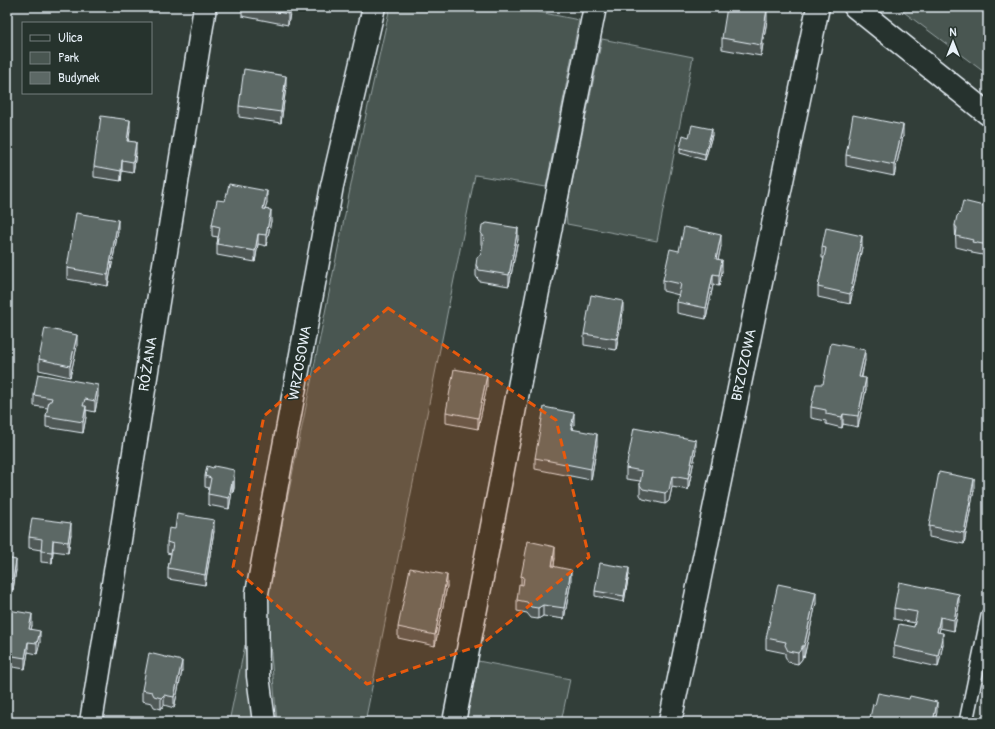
<svg xmlns="http://www.w3.org/2000/svg" width="995" height="729" font-family="Pangolin,sans-serif">
<style>
.green{fill:#495651;stroke:#98a4a4}
.lines{fill:none;stroke-linecap:round;stroke-linejoin:round}
.service-casing{stroke:#e8f1f8;stroke-width:16}
.minor-casing{stroke:#e8f1f8;stroke-width:25}
.service{stroke:#26332d;stroke-width:13}
.minor{stroke:#26332d;stroke-width:22}
.wall{fill:#4f5957;stroke:#e8f1f8}
.shaded-wall{fill:#404947;stroke:#e8f1f8}
.building{fill:#5c6865;stroke:#e8f1f8}
.marked{fill:#e8590c;fill-opacity:0.2;stroke:#e8590c;stroke-width:3;stroke-dasharray:8 5;stroke-linejoin:round}
.labels{text-anchor:middle;dominant-baseline:central;stroke-width:3;stroke-linejoin:round;paint-order:stroke}
.street-label{font-size:14px;fill:#e8f1f8;stroke:#26332d}
</style>
<rect width="100%" height="100%" fill="#323e39"/>
<filter id="ink" filterUnits="userSpaceOnUse"><feTurbulence type="fractalNoise" baseFrequency=".025" numOctaves="2"/><feDisplacementMap in="SourceGraphic" scale="8" xChannelSelector="R" yChannelSelector="G"/><feConvolveMatrix kernelMatrix="1 2 1 2 8 2 1 2 1" color-interpolation-filters="sRGB"/></filter>
<g filter="url(#ink)">
<path class="green" d="M390,7H514L579,20L546,187L475,175L365,722H277L269,632L268,594L356,160Z
M897,7H988V50L984,72Z
M602,39L693,57L657,241L567,224L566,212Z
M245,645L253,722H229Z
M478,661L570,679L561,722H466Z"/>
<g class="lines">
<defs>
<path id="service" d="M966,722L988,616"/>
<path id="minor" d="M855,7L988,114
M91,722L205,7
M264,722L258,676L257,593L332,186L374,7
M454,722L524,361L595,7
M670,722L818,7"/>
</defs>
<use href="#service" class="service-casing"/>
<use href="#minor" class="minor-casing"/>
<use href="#service" class="service"/>
<use href="#minor" class="minor"/>
</g>
<path class="wall" d="M138,7H148L145,10L139,9Z
M242,7H291L288,25L242,16Z
M767,20L761,56L722,49V38Z
M286,87L281,123L239,117V106Z
M130,131L128,141L136,153L133,173L122,171L121,181L94,177V166Z
M712,135L705,160L680,153V148L689,137Z
M903,136L894,176L846,166V155Z
M225,201L267,202L265,209L271,221L266,246L258,244L255,262L217,255V244L218,237L212,236V225Z
M988,207V256L972,253V251L956,247L955,225Z
M118,231L108,286L67,279V268Z
M481,233L518,239L509,286L479,281L476,276V265L481,254L482,246L481,244Z
M721,246L718,259L722,271L719,286L713,285L706,319L677,313V302L679,295L663,291V280L679,251Z
M822,247H862L850,304L818,297V287L824,258H822Z
M623,312L616,350L584,345V334Z
M77,346L70,377L39,370V359Z
M865,360L862,377L866,389L858,427L843,424L842,428L826,424V421L811,418V407L823,384Z
M487,386L478,429L446,423V412Z
M34,395L98,396L95,412L86,410V417L83,433L46,427V416L48,408L34,406Z
M574,424L573,429L597,445L591,480L535,469V458Z
M696,450L688,490L672,487L669,501L665,504L643,499L640,495V481L626,479V468Z
M213,468L234,477V488L233,493L232,492L229,509L208,505V494L209,488L205,487V476Z
M974,490L964,544L929,537V526Z
M175,529L214,531L205,585L168,579V568L171,554L167,553V542Z
M71,534L68,553L53,551L52,563L41,562V550L29,548V537Z
M7,558L16,570L13,590L7,589Z
M555,558L554,566L571,581L564,619L543,616L538,619L531,618L527,613L517,611V600L521,584V576Z
M629,574L624,602L595,596V591Z
M447,586L435,646L398,638V627Z
M816,603L804,657L802,656V659L798,664L788,662L785,656V653L766,649V638Z
M959,605L954,631L940,628L939,632L943,644L938,667L894,657V646L914,627L915,623L894,619V608Z
M7,614L32,625L31,630L40,642L37,654L28,652L25,669L7,666Z
M182,671L174,708L164,705L161,709L154,707L152,703L142,701V690Z"/>
<path class="shaded-wall" d="M289,7H291L288,25V14Z
M767,9V20L761,56V45Z
M286,76V87L281,123V112Z
M130,120V131L127,151V141Z
M903,125V136L894,176V165Z
M712,129V135L705,160V154Z
M136,142V153L133,173V162Z
M122,160V171L121,181V171Z
M267,191V202L263,220V209Z
M271,210V221L266,246V235Z
M118,220V231L108,286V275Z
M518,228V239L509,286V275Z
M258,234V244L255,262V251Z
M721,235V246L716,270V259Z
M862,236V247L850,304V294Z
M722,260V271L719,286V275Z
M713,274V285L706,319V308Z
M623,301V312L616,350V339Z
M77,335V346L70,377V366Z
M865,350V360L859,388V377Z
M487,375V386L478,429V418Z
M866,378V389L858,427V416Z
M98,385V396L95,412V401Z
M86,406V417L83,433V422Z
M574,413V424L571,440V429Z
M843,414V424L842,428V417Z
M597,434V445L591,480V469Z
M696,440V450L688,490V479Z
M234,470V488L233,493V477Z
M672,476V487L669,501L665,504V493Z
M974,479V490L964,544V533Z
M232,481V492L229,509V498Z
M214,520V531L205,585V575Z
M71,523V534L68,553V542Z
M53,540V551L52,563V552Z
M555,547V558L552,577V566Z
M16,560V570L13,590V579Z
M629,568V574L624,602V596Z
M571,570V581L564,619V608Z
M447,575V586L435,646V635Z
M816,592V603L804,657V646Z
M959,594V605L954,631V620Z
M543,605V616L538,619V608Z
M32,614V625L29,640V629Z
M940,617V628L937,643V632Z
M40,631V642L37,654V643Z
M943,633V644L938,667V656Z
M28,642V652L25,669V658Z
M802,646V659L798,664V653Z
M182,661V671L174,708V697Z
M164,695V705L161,709V698Z
M937,702V712L935,722H933Z"/>
<path class="building" d="M252,7H289L288,14Z
M727,7H758L767,9L761,45L722,38Z
M244,69L286,76L281,112L239,106Z
M853,115L903,125L894,165L846,155Z
M101,116L130,120L127,141L136,142L133,162L122,160L121,171L94,166Z
M692,125L712,129L705,154L680,148L683,135L689,137Z
M229,184L267,191L263,209L271,210L266,235L258,234L255,251L217,244L220,227L212,225L217,200L225,201Z
M963,201L988,207V245L972,242L973,240L956,236L957,228L955,225L957,216L960,213Z
M76,213L118,220L108,275L67,268Z
M487,223L518,228L509,275L479,270L476,265L477,257L481,254L484,237L481,233L482,225Z
M684,227L721,235L716,259L722,260L719,275L713,274L706,308L677,302L681,284L663,280L670,249L679,251Z
M826,228L862,236L850,294L818,287L826,248L822,247Z
M591,295L623,301L616,339L584,334Z
M45,328L77,335L70,366L39,359Z
M831,343L865,350L859,377L866,378L858,416L843,414L842,417L826,414V410L811,407L816,384H823Z
M454,369L487,375L478,418L446,412Z
M38,374L98,385L95,401L85,399L83,406H86L83,422L46,416L49,401H51L52,398L34,395Z
M544,407L574,413L571,429L597,434L591,469L535,458Z
M634,428L696,440L688,479L672,476L669,490L665,493L643,489L640,485L642,471L626,468Z
M207,466L213,468L214,466L234,470L233,477H234L233,482L232,481L229,498L208,494L211,478L205,476Z
M939,472L974,479L964,533L929,526Z
M177,514L214,520L205,575L168,568L173,544L167,542L169,528L175,529Z
M32,518L71,523L68,542L53,540L52,552L41,551L42,539L29,537Z
M528,541L555,547L552,566L571,570L564,608L543,605L538,608L531,607L527,602L517,600L519,584L523,585L524,577L521,576Z
M7,558L16,560L13,579L7,578Z
M600,563L629,568L624,596L595,591Z
M410,568L447,575L435,635L398,627Z
M899,582L959,594L954,620L940,617L937,632L943,633L938,656L894,646L899,624L914,627L917,612L894,608Z
M778,584L816,592L804,646H802V648L798,653L788,651L785,645L786,642L766,638Z
M8,610L32,614L29,629L40,631L37,643L28,642L25,658L7,655V614Z
M149,653L182,661L174,697L164,695L161,698L154,696L152,692L142,690Z
M878,693L909,699L910,696L937,702L933,722H869L873,704L875,705Z"/>
</g>
<path class="marked" d="M388,308L556,420L589,557L481,645L367,684L233,567L264,416Z"/>
<g class="labels">
<g class="street-label">
<text transform="translate(300 363) rotate(-80)">WRZOSOWA</text>
<text transform="translate(148 364) rotate(-81)">RÓŻANA</text>
<text transform="translate(744 365) rotate(-78)">BRZOZOWA</text>
</g>
</g>
<rect width="995" height="729" fill="none" stroke="#26332d" stroke-width="24"/>
<rect x="12" y="12" width="971" height="705" fill="none" stroke="#e8f1f8" stroke-width="1.5" filter="url(#ink)"/>
<rect x="22" y="22" width="130" height="72" fill="#26332d" stroke="#747f7e"/>
<rect x="30" y="35" width="20" height="6" fill="#26332d" stroke="#747f7e"/>
<text x="58" y="42" font-size="12" fill="#e8f1f8">Ulica</text>
<rect x="30" y="52" width="20" height="12" fill="#495651" stroke="#747f7e"/>
<text x="58" y="62" font-size="12" fill="#e8f1f8">Park</text>
<rect x="30" y="72" width="20" height="12" fill="#5c6865" stroke="#747f7e"/>
<text x="58" y="82" font-size="12" fill="#e8f1f8">Budynek</text>
<g transform="translate(953 42)" stroke="#26332d" stroke-width="3" paint-order="stroke">
<path d="M0-3L7 15L0 10L-7 15Z" fill="#e8f1f8"/>
<text y="-6" font-size="11" font-weight="bold" text-anchor="middle" fill="#e8f1f8">N</text>
</g>
</svg>
